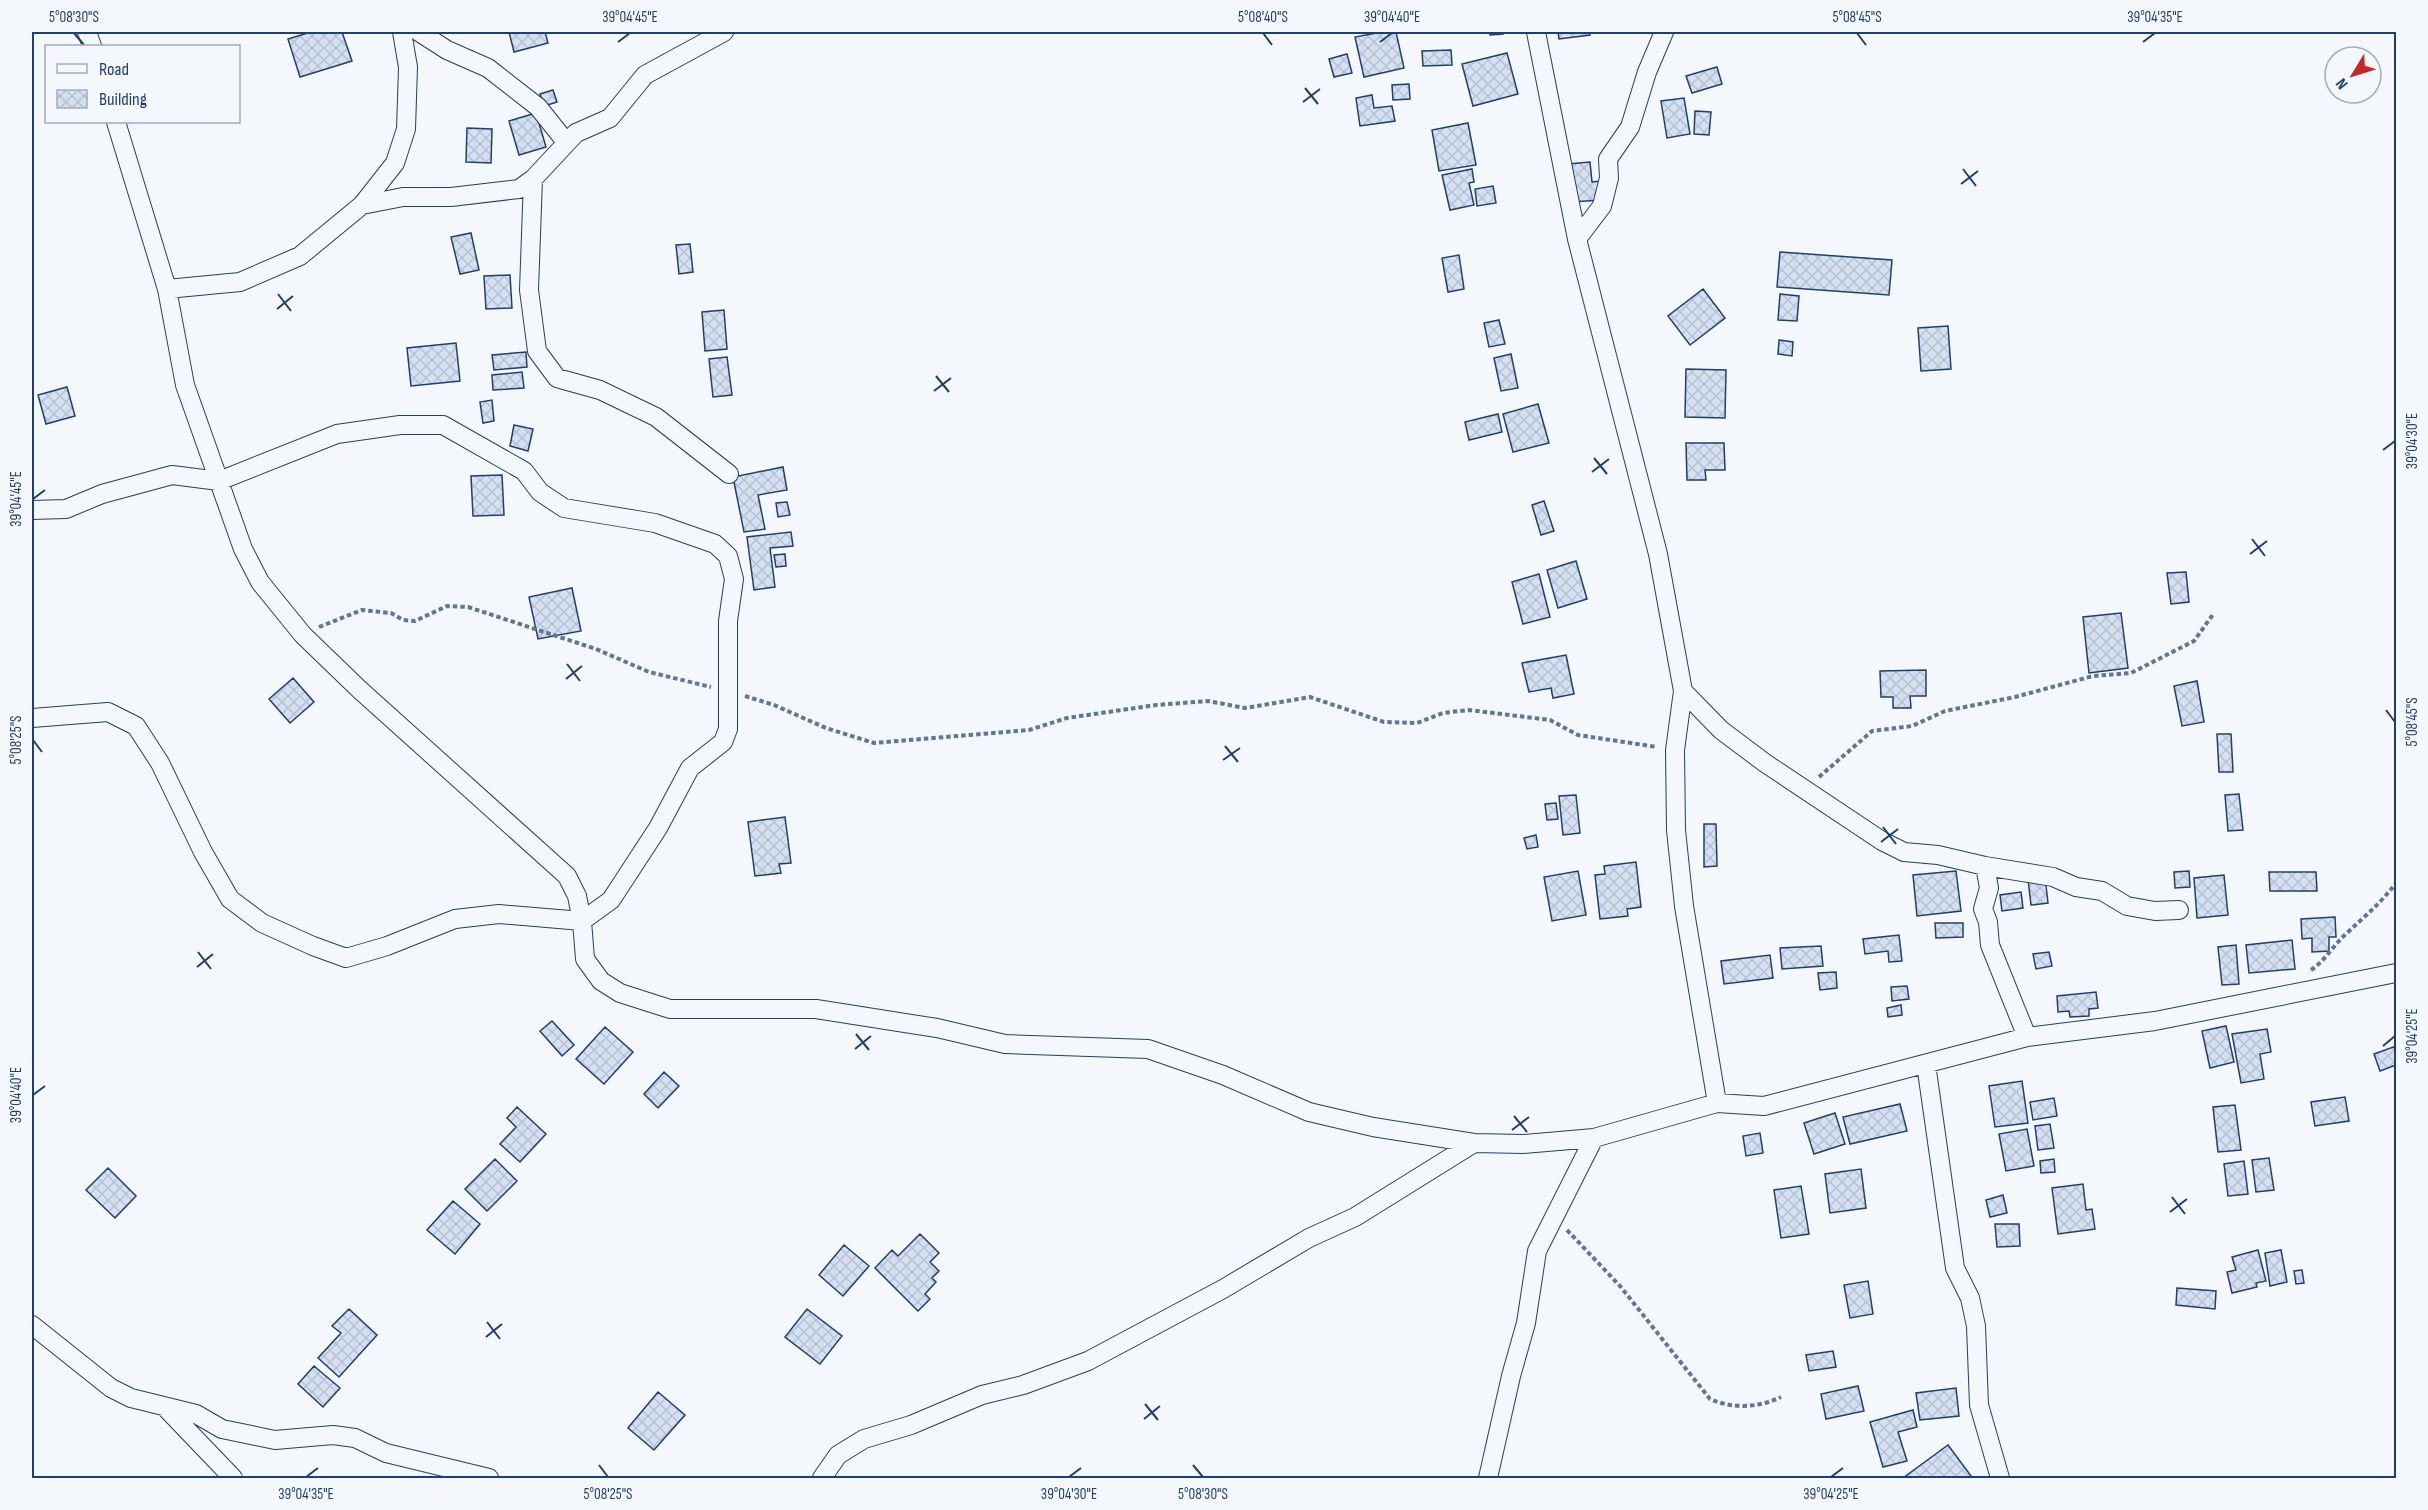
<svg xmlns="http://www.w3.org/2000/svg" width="2428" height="1510" font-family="'Sofia Sans Condensed',sans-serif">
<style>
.building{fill:url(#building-cross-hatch);stroke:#1d3f73;stroke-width:1.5}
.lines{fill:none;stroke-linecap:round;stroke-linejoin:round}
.minor-casing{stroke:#1d3f73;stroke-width:20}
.path{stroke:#5e769c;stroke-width:4;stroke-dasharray:4.5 3;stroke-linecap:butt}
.minor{stroke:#f4f7fb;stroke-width:18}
.ticks{fill:none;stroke:#1d3f73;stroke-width:2}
.neatline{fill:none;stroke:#1d3f73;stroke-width:2}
.ticks-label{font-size:15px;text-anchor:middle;fill:#1d3f73}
</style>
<defs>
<pattern id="building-cross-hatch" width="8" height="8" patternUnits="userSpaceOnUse" patternTransform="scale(1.5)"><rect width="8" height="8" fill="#d5e0f0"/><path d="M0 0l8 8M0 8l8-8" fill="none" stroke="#b6c1d1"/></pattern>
</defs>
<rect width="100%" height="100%" fill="#f4f7fb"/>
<path class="building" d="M311,32H342L352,61L300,77L288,39Z
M509,32H545L548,43L514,52Z
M1382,32H1396L1404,68L1364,77L1355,37Z
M1490,32H1503V34L1490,35Z
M1558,32H1589L1590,35L1559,39Z
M1451,50L1452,65L1423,66L1422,51Z
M1507,53L1518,94L1473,106L1462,64Z
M1347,54L1352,73L1334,77L1329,59Z
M1717,67L1722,84L1692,93L1686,76Z
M1409,84L1410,99L1393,100L1392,85Z
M553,90L557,102L544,106L540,94Z
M1372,95L1374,108L1392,106L1395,121L1360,126L1356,98Z
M1684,98L1690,134L1667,138L1661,101Z
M1695,111L1711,112L1709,135L1694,134Z
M536,113L546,147L519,155L509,121Z
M1468,123L1476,165L1439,171L1432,130Z
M467,128L492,129L491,163L466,162Z
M1590,162L1592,182L1600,181L1601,200L1572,202L1568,164Z
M1472,169L1474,182L1469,183L1474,205L1450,210L1442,175Z
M1493,186L1496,203L1477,206L1475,189Z
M471,233L479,270L460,274L451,237Z
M690,244L693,272L679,274L676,245Z
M1780,252L1892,260L1889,295L1777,287Z
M1459,255L1464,289L1448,292L1442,258Z
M510,275L512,308L486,309L484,276Z
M1703,289L1725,318L1690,345L1668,316Z
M1780,294L1799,296L1797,321L1778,320Z
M724,310L727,349L705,351L702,312Z
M1499,320L1505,344L1489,347L1484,323Z
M1948,326L1951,369L1921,371L1918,328Z
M1779,340L1793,342L1792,356L1778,354Z
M456,343L460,381L411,386L407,348Z
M526,352L527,367L494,370L492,355Z
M1511,354L1518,388L1501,391L1494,358Z
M727,357L732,395L713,397L709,359Z
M1686,369L1726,370L1725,418L1685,417Z
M522,372L524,388L493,390L492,375Z
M67,387L75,416L46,424L38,395Z
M492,400L494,421L483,423L480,402Z
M1538,404L1549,443L1513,452L1503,414Z
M1498,414L1502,432L1469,440L1465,422Z
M514,425L533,429L528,451L510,446Z
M1686,443H1724L1725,470H1705L1706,480H1687Z
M783,467L787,490L758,495L765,529L744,532L733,477Z
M502,475L504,515L473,516L471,476Z
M1544,501L1554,531L1541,535L1532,505Z
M787,502L790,515L778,517L776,503Z
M791,532L793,546L770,548L775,587L754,590L747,537Z
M785,554L786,566L776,567L774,555Z
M1576,561L1587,599L1558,608L1547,570Z
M2186,572L2189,602L2171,604L2167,573Z
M1539,574L1550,617L1523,624L1512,582Z
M572,588L581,631L538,639L529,597Z
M2121,613L2128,668L2089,673L2083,617Z
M1566,655L1574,694L1553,698L1551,688L1529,692L1522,663Z
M1926,670V696H1910L1911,708H1893V697H1881L1880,671Z
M293,678L314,702L290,723L269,699Z
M2197,681L2204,722L2182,726L2174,686Z
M2217,734H2231L2233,772H2219Z
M2239,794L2243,830L2228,831L2225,795Z
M1576,795L1580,833L1563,835L1559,796Z
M1556,803L1558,819L1547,820L1545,804Z
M785,817L791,863L779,864L781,873L755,876L748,822Z
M1704,824H1716L1717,866L1704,867Z
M1536,835L1538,847L1527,849L1524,838Z
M1636,862L1641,907L1627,909L1628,916L1600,919L1595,875L1605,874L1604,866Z
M1578,871L1586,915L1552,921L1544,877Z
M1956,871L1961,911L1917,916L1913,875Z
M2189,871L2190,887L2175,888L2174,872Z
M2269,872H2316L2317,891H2270Z
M2224,875L2228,915L2197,918L2194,878Z
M2045,877L2048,903L2031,905L2028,879Z
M2021,892L2023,908L2002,911L2000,895Z
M2335,917L2336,937H2329V951L2312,952V938L2302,939L2301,919Z
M1935,923H1963V937L1936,938Z
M1899,935L1902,961L1889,962L1888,951L1865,954L1863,939Z
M2292,940L2295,969L2249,973L2246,945Z
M2236,945L2239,984L2222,985L2218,947Z
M1821,946L1823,966L1782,969L1780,948Z
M2049,952L2052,966L2036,969L2033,954Z
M1770,955L1773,978L1724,984L1721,961Z
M1836,972L1837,988L1820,990L1818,973Z
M1907,986L1909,999L1892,1001L1891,987Z
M2096,992L2098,1008L2089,1009V1016L2070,1017L2069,1011L2058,1012L2057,996Z
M1901,1005L1902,1015L1888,1017L1887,1008Z
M552,1021L574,1045L562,1056L540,1031Z
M2226,1026L2234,1062L2210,1068L2202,1031Z
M605,1027L633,1052L604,1084L576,1059Z
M2267,1029L2271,1052L2260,1054L2264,1079L2241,1083L2232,1034Z
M2396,1046V1065L2380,1071L2374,1054Z
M664,1072L679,1086L658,1108L644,1094Z
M2022,1081L2028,1123L1995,1127L1989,1086Z
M2345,1097L2349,1121L2315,1126L2311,1102Z
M2054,1098L2057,1116L2033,1120L2030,1102Z
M1900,1104L1907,1131L1850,1144L1843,1117Z
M2235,1105L2241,1150L2218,1152L2213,1107Z
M517,1107L546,1134L520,1162L500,1144L516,1127L507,1118Z
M1835,1113L1845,1144L1814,1154L1804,1123Z
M2050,1124L2054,1148L2038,1150L2035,1126Z
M2027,1129L2034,1166L2006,1171L1999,1134Z
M1760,1133L1763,1153L1746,1156L1743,1136Z
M2269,1158L2274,1190L2256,1192L2252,1160Z
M495,1159L517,1181L487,1211L465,1189Z
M2054,1159L2055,1172L2041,1173L2040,1161Z
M2244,1161L2248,1194L2228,1196L2224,1164Z
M108,1168L136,1196L115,1218L86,1190Z
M1861,1169L1866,1208L1830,1213L1825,1174Z
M2083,1184L2086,1210L2092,1209L2095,1229L2058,1234L2052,1188Z
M1801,1186L1809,1234L1781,1238L1774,1190Z
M2003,1195L2007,1213L1990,1217L1986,1200Z
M453,1201L480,1224L455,1254L427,1230Z
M1995,1224H2019L2020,1246L1997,1247Z
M920,1234L939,1253L930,1262L939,1271L932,1278L936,1282L925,1294L930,1299L918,1311L875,1268L892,1250L898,1256Z
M844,1245L869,1266L843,1296L819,1275Z
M2258,1250L2266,1281L2256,1283L2257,1287L2232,1293L2227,1272L2236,1270L2232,1257Z
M2281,1250L2287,1282L2270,1286L2265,1253Z
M2302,1270L2304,1283L2296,1284L2294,1271Z
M1868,1281L1873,1314L1850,1318L1844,1285Z
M2177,1288L2216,1291L2215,1309L2176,1305Z
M349,1309L377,1335L339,1377L318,1358L341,1333L332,1326Z
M807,1309L842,1336L820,1364L785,1337Z
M1833,1351L1836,1367L1809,1371L1806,1355Z
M314,1366L340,1388L323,1407L298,1384Z
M1858,1386L1864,1411L1826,1419L1821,1394Z
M1956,1388L1959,1416L1920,1420L1916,1393Z
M658,1392L685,1415L654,1450L628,1428Z
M1913,1410L1917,1427L1898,1432L1907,1461L1883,1467L1870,1422Z
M1948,1445L1971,1476L1967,1478H1903Z"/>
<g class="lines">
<defs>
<path id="minor" d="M87,32L92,46
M419,32L447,50L488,68L538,107L566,142
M1536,32L1577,239L1658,554L1683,691L1675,750L1676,830L1684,906L1717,1103
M116,122L167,289L185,385L243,549L260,582L303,635L360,690L567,876L577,896L582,921L585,959L601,981L620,993L670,1009H816L937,1028L1005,1044L1148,1049L1223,1075L1309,1112L1373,1127L1474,1143L1523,1144L1594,1138L1717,1103L1764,1106L2027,1037L2155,1021L2396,973
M533,179L529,290L537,351L557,378L600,390L656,417L729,474
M362,205L403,197H451L519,189L533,179L576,133L610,118L645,75L724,32
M1577,239L1602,206L1609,178L1608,159L1630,127L1647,72L1664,32
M167,289L240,282L300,256L362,205L395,163L406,129L408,67L402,32
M32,510L66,509L102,494L172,475L219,481L337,434L400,425H443L524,471L540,492L564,508L655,523L715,544L728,556L734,579L728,621V729L723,742L690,768L658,828L611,900L582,921L499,914L455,919L387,946L346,958L313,946L262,923L230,899L203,852L160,763L136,726L108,712L32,718
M1683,691L1721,730L1765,763L1882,841L1904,852L1938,855L1985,866L2053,877L2076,887L2102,891L2127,906L2155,911L2179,910
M1985,866L1989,888L1983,909L1988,922L1990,945L2027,1037
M1926,1064L1955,1268L1970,1298L1976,1326L1979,1405L2000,1478
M32,1325L111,1388L131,1398L196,1414L222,1429L275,1440L333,1435L355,1438L386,1453L489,1478
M164,1406L233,1478
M822,1478L838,1455L864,1439L911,1425L982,1395L1023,1385L1088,1361L1223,1289L1309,1238L1355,1217L1474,1143
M1488,1478L1511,1376L1526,1323L1537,1251L1594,1138"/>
</defs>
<use href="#minor" class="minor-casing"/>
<path class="path" d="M319,627L362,610L391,613L403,620L415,621L447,606L468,607L596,649L649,672L711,687
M745,696L774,705L826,728L874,743L1029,730L1067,718L1156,705L1208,701L1245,708L1310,697L1384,722L1417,723L1443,713L1469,710L1550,720L1578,735L1657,747
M1819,777L1872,731L1912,726L1945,711L2015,697L2093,676L2131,673L2194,641L2214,613
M2311,970C2326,960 2334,944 2347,933C2367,914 2379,905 2396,883
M1567,1230L1620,1286L1710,1399C1733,1409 1758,1408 1781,1397"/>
<use href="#minor" class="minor"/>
</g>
<path class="ticks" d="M74,33L84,45M1263,33L1272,45M1857,33L1866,45M618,42L630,33M1380,42L1392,33M2143,42L2155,33M1305,88L1318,104M1303,102L1320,89M1963,169L1976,186M1961,184L1978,171M278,294L291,311M277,309L293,296M936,376L949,392M934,391L951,378M2383,450L2395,441M1594,458L1607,474M1592,472L1609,459M33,499L45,490M2252,539L2265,556M2250,554L2267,541M567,664L580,681M566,679L582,666M2386,710L2395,722M33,740L42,752M1225,746L1238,762M1223,760L1240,748M1883,827L1896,844M1881,842L1898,829M198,952L211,969M197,967L213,954M856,1034L869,1050M2383,1046L2395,1036M855,1049L871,1036M33,1095L45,1086M1514,1116L1527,1132M1512,1130L1529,1117M2172,1197L2185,1214M2170,1212L2187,1199M487,1322L500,1339M486,1337L502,1324M1145,1404L1158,1420M1144,1419L1160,1406M599,1465L608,1477M1193,1465L1203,1477M306,1477L318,1468M1069,1477L1081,1468M1831,1477L1843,1468"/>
<rect width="2428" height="1510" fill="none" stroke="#f4f7fb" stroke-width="66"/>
<rect x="45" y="45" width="195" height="78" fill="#f4f7fb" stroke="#9eadc5" stroke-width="1.5"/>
<rect x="57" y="64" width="30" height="9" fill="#f4f7fb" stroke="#9eadc5" stroke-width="1.5"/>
<text x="99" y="75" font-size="18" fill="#1d3f73">Road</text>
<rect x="57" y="90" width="30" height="18" fill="url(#building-cross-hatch)" stroke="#9eadc5" stroke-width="1.5"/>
<text x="99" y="105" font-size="18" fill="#1d3f73">Building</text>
<g transform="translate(2353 75) rotate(232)"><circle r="28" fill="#f4f7fb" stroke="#9eadc5" stroke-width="1.5"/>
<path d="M0-4.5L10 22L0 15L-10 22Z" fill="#c62828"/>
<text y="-9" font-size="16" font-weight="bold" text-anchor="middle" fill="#1d3f73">N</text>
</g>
<rect x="33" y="33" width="2362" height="1444" class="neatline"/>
<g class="ticks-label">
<text x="74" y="22">5°08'30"S</text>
<text x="630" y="22">39°04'45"E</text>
<text x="1263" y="22">5°08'40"S</text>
<text x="1392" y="22">39°04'40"E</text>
<text x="1857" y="22">5°08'45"S</text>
<text x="2155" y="22">39°04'35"E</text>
<text transform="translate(2412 441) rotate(-90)" y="5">39°04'30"E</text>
<text transform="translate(16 499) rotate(-90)" y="5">39°04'45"E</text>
<text transform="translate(2412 722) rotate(-90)" y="5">5°08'45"S</text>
<text transform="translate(16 740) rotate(-90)" y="5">5°08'25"S</text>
<text transform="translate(2412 1036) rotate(-90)" y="5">39°04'25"E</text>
<text transform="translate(16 1095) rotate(-90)" y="5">39°04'40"E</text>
<text x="306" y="1499">39°04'35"E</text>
<text x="608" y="1499">5°08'25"S</text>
<text x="1069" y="1499">39°04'30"E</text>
<text x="1203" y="1499">5°08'30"S</text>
<text x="1831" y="1499">39°04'25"E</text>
</g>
</svg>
